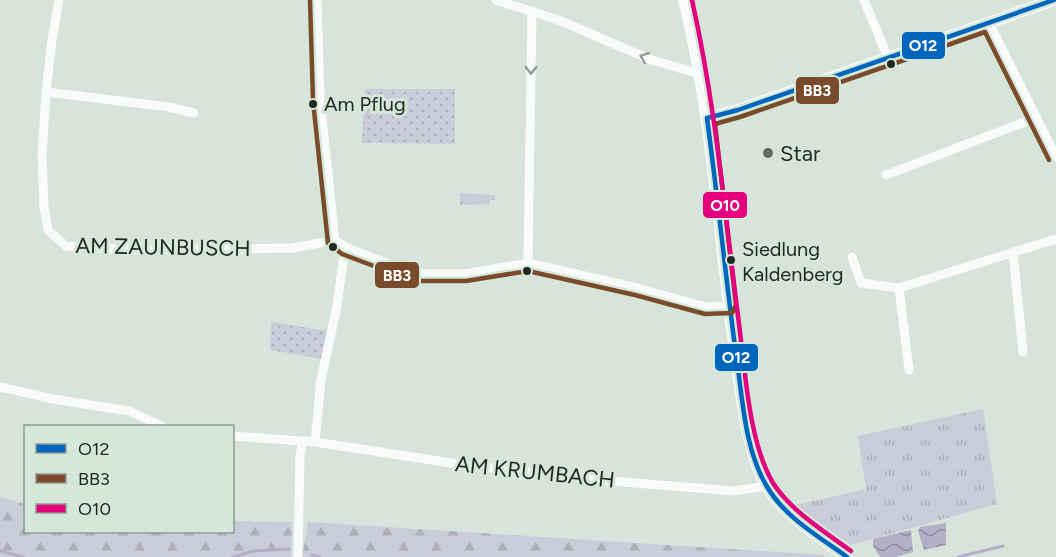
<svg xmlns="http://www.w3.org/2000/svg" width="1056" height="557" font-family="Figtree,sans-serif">
<style>
.grass{fill:url(#grass-tufts)}
.forest{fill:url(#forest-firs)}
.park{fill:url(#park-dots)}
.water{fill:url(#water-waves)}
.lines{fill:none;stroke-linecap:round;stroke-linejoin:round}
.stream{stroke:#b2afc7;stroke-width:3}
.street{stroke:#f9fbfa;stroke-width:9}
.secondary{stroke:#f9fbfa;stroke-width:12}
.bus-1-casing{stroke:#d4e7d8;stroke-width:9}
.bus-2-casing{stroke:#d4e7d8;stroke-width:9}
.bus-3-casing{stroke:#d4e7d8;stroke-width:9}
.bus-1{stroke:#0065bd;stroke-width:4.5}
.bus-2{stroke:#7a4b2a;stroke-width:4.5}
.bus-3{stroke:#e5007d;stroke-width:4.5}
.oneway{stroke:#989c99}
.bus-dot{fill:#222923;stroke:#d4e7d8;stroke-width:2}
.poi-dot{fill:#626a63;stroke:#d4e7d8;stroke-width:2}
.labels{text-anchor:middle;dominant-baseline:central;stroke-width:6;stroke-linejoin:round;paint-order:stroke}
.bus-label{font-size:20px;fill:#222923;stroke:#d4e7d8;text-anchor:start}
.poi-label{font-size:22px;fill:#222923;stroke:#d4e7d8;text-anchor:start}
.street-label{font-size:22px;fill:#222923;stroke:#d4e7d8}
.line-badge{stroke:#d4e7d8;stroke-width:2}
.badge-label{font-size:16px;text-anchor:middle;font-weight:bold;fill:#fff}
</style>
<defs>
<pattern id="grass-tufts" width="24" height="20" patternUnits="userSpaceOnUse" patternTransform="scale(1.5)"><rect width="24" height="20" fill="#cbccd9"/><path d="M3 7l-1-3M5 7V3M7 7l1-3M15 17l-1-3M17 17v-4M19 17l1-3" fill="none" stroke="#aeafba"/></pattern>
<pattern id="forest-firs" width="22" height="20" patternUnits="userSpaceOnUse" patternTransform="scale(1.5)"><rect width="22" height="20" fill="#cbccd9"/><path d="M5 1l3.5 6h-7zM16 11l3.5 6h-7z" fill="#aeafba"/></pattern>
<pattern id="park-dots" width="8" height="8" patternUnits="userSpaceOnUse" patternTransform="scale(1.5)"><rect width="8" height="8" fill="#cbccd9"/><path d="M2 2h.1M6 6h.1" fill="none" stroke="#aeafba" stroke-width="1.8" stroke-linecap="round"/></pattern>
<pattern id="water-waves" width="16" height="10" patternUnits="userSpaceOnUse" patternTransform="scale(1.5)"><rect width="16" height="10" fill="#b2afc7"/><path d="M0 5q4-4 8 0t8 0" fill="none" stroke="#908ea1"/></pattern>
</defs>
<rect width="100%" height="100%" fill="#d8e3db"/>
<path class="grass" d="M460,193L495,195V200H490L489,204L460,205Z
M983,409L997,504L847,546L792,506L866,489L858,436Z"/>
<path class="forest" d="M0,497L25,504L26,532H232L233,521L292,522L291,557H0Z
M308,522L823,555L825,557H302Z"/>
<path class="park" d="M365,89H455V144L362,143Z
M271,322L329,331L324,359L270,350Z"/>
<path class="water" d="M946,523V545L924,550L918,531L920,527Z
M911,530L913,552L896,557H880L873,546V539Z"/>
<g class="lines">
<path class="stream" d="M0,551L23,557
M312,555L320,557
M233,557L253,551L289,549
M958,557L1003,546"/>
<path class="street" d="M59,0L52,40L46,92L42,157L44,206L48,230L66,246L129,250L293,248L335,240
M317,0L320,100L335,240
M496,0L561,21L649,59L699,74
M864,0L888,58
M989,23L1056,157
M46,92L169,107L194,113
M886,175L1035,118
M335,240L345,247L414,274H465L528,263L637,288L706,307L729,306
M1013,252L1023,352
M852,257L861,283L899,288L1056,239
M528,263L532,11
M899,288L909,370
M0,387L53,399L129,411L162,426
M232,436L315,442L458,464L586,479L734,491L767,486
M315,442L321,380L337,306L345,247
M298,557L300,455L303,441"/>
<path class="secondary" d="M684,0C712,113 718,229 734,343C740,383 746,451 766,485C785,517 819,536 847,557
M707,118L738,110L1054,0"/>
<defs>
<path id="bus-1" d="M707,118C718,199 726,281 737,362C743,402 745,449 766,485C784,517 818,536 847,557
M707,118L738,110L1054,0"/>
<path id="bus-2" d="M310,0L313,101L328,243L342,254L413,281H466L528,271L635,295L705,314L732,313L736,305L715,124L740,117L985,32L1049,160"/>
<path id="bus-3" d="M692,0C716,107 725,215 739,324C745,370 749,443 773,483C792,512 824,531 851,551"/>
</defs>
<use href="#bus-1" class="bus-1-casing"/>
<use href="#bus-2" class="bus-2-casing"/>
<use href="#bus-3" class="bus-3-casing"/>
<use href="#bus-1" class="bus-1"/>
<use href="#bus-2" class="bus-2"/>
<use href="#bus-3" class="bus-3"/>
</g>
<defs><path id="oneway-chevron" d="M-2-3.5L2.5 0L-2 3.5" fill="none" stroke-width="1.6" stroke-linecap="round" stroke-linejoin="round" transform="scale(1.5)"/></defs>
<g class="oneway">
<use href="#oneway-chevron" transform="translate(644 57) rotate(-158)"/>
<use href="#oneway-chevron" transform="translate(531 70) rotate(91)"/>
</g>
<g class="bus-dot">
<circle cx="891" cy="64" r="5"/>
<circle cx="313" cy="104" r="5"/>
<circle cx="333" cy="247" r="5"/>
<circle cx="731" cy="260" r="5"/>
<circle cx="527" cy="271" r="5"/>
</g>
<circle class="poi-dot" cx="768" cy="153" r="6"/>
<g class="labels">
<g class="bus-label">
<text x="324" y="104">Am Pflug</text>
<text x="742" y="249">Siedlung<tspan x="742" dy="25">Kaldenberg</tspan></text>
</g>
<g class="poi-label">
<text x="780" y="153">Star</text>
</g>
<g class="street-label">
<text transform="translate(163 247) rotate(1)">AM ZAUNBUSCH</text>
<text transform="translate(535 472) rotate(6)">AM KRUMBACH</text>
</g>
</g>
<g class="line-badge">
<rect x="901" y="31" width="45" height="29" rx="6" fill="#0065bd"/>
<rect x="795" y="76" width="45" height="29" rx="6" fill="#7a4b2a"/>
<rect x="702" y="191" width="46" height="28" rx="6" fill="#e5007d"/>
<rect x="374" y="261" width="46" height="28" rx="6" fill="#7a4b2a"/>
<rect x="714" y="343" width="45" height="29" rx="6" fill="#0065bd"/>
</g>
<g class="badge-label">
<text x="923" y="51">O12</text>
<text x="817" y="96">BB3</text>
<text x="725" y="211">O10</text>
<text x="397" y="281">BB3</text>
<text x="736" y="363">O12</text>
</g>
<rect x="24" y="425" width="210" height="108" fill="#d4e7d8" stroke="#8d9b90" stroke-width="1.5"/>
<rect x="36" y="444" width="30" height="9" fill="#0065bd" stroke="#8d9b90" stroke-width="1.5"/>
<text x="78" y="455" font-size="18" fill="#222923">O12</text>
<rect x="36" y="474" width="30" height="9" fill="#7a4b2a" stroke="#8d9b90" stroke-width="1.5"/>
<text x="78" y="485" font-size="18" fill="#222923">BB3</text>
<rect x="36" y="504" width="30" height="9" fill="#e5007d" stroke="#8d9b90" stroke-width="1.5"/>
<text x="78" y="515" font-size="18" fill="#222923">O10</text>
</svg>
